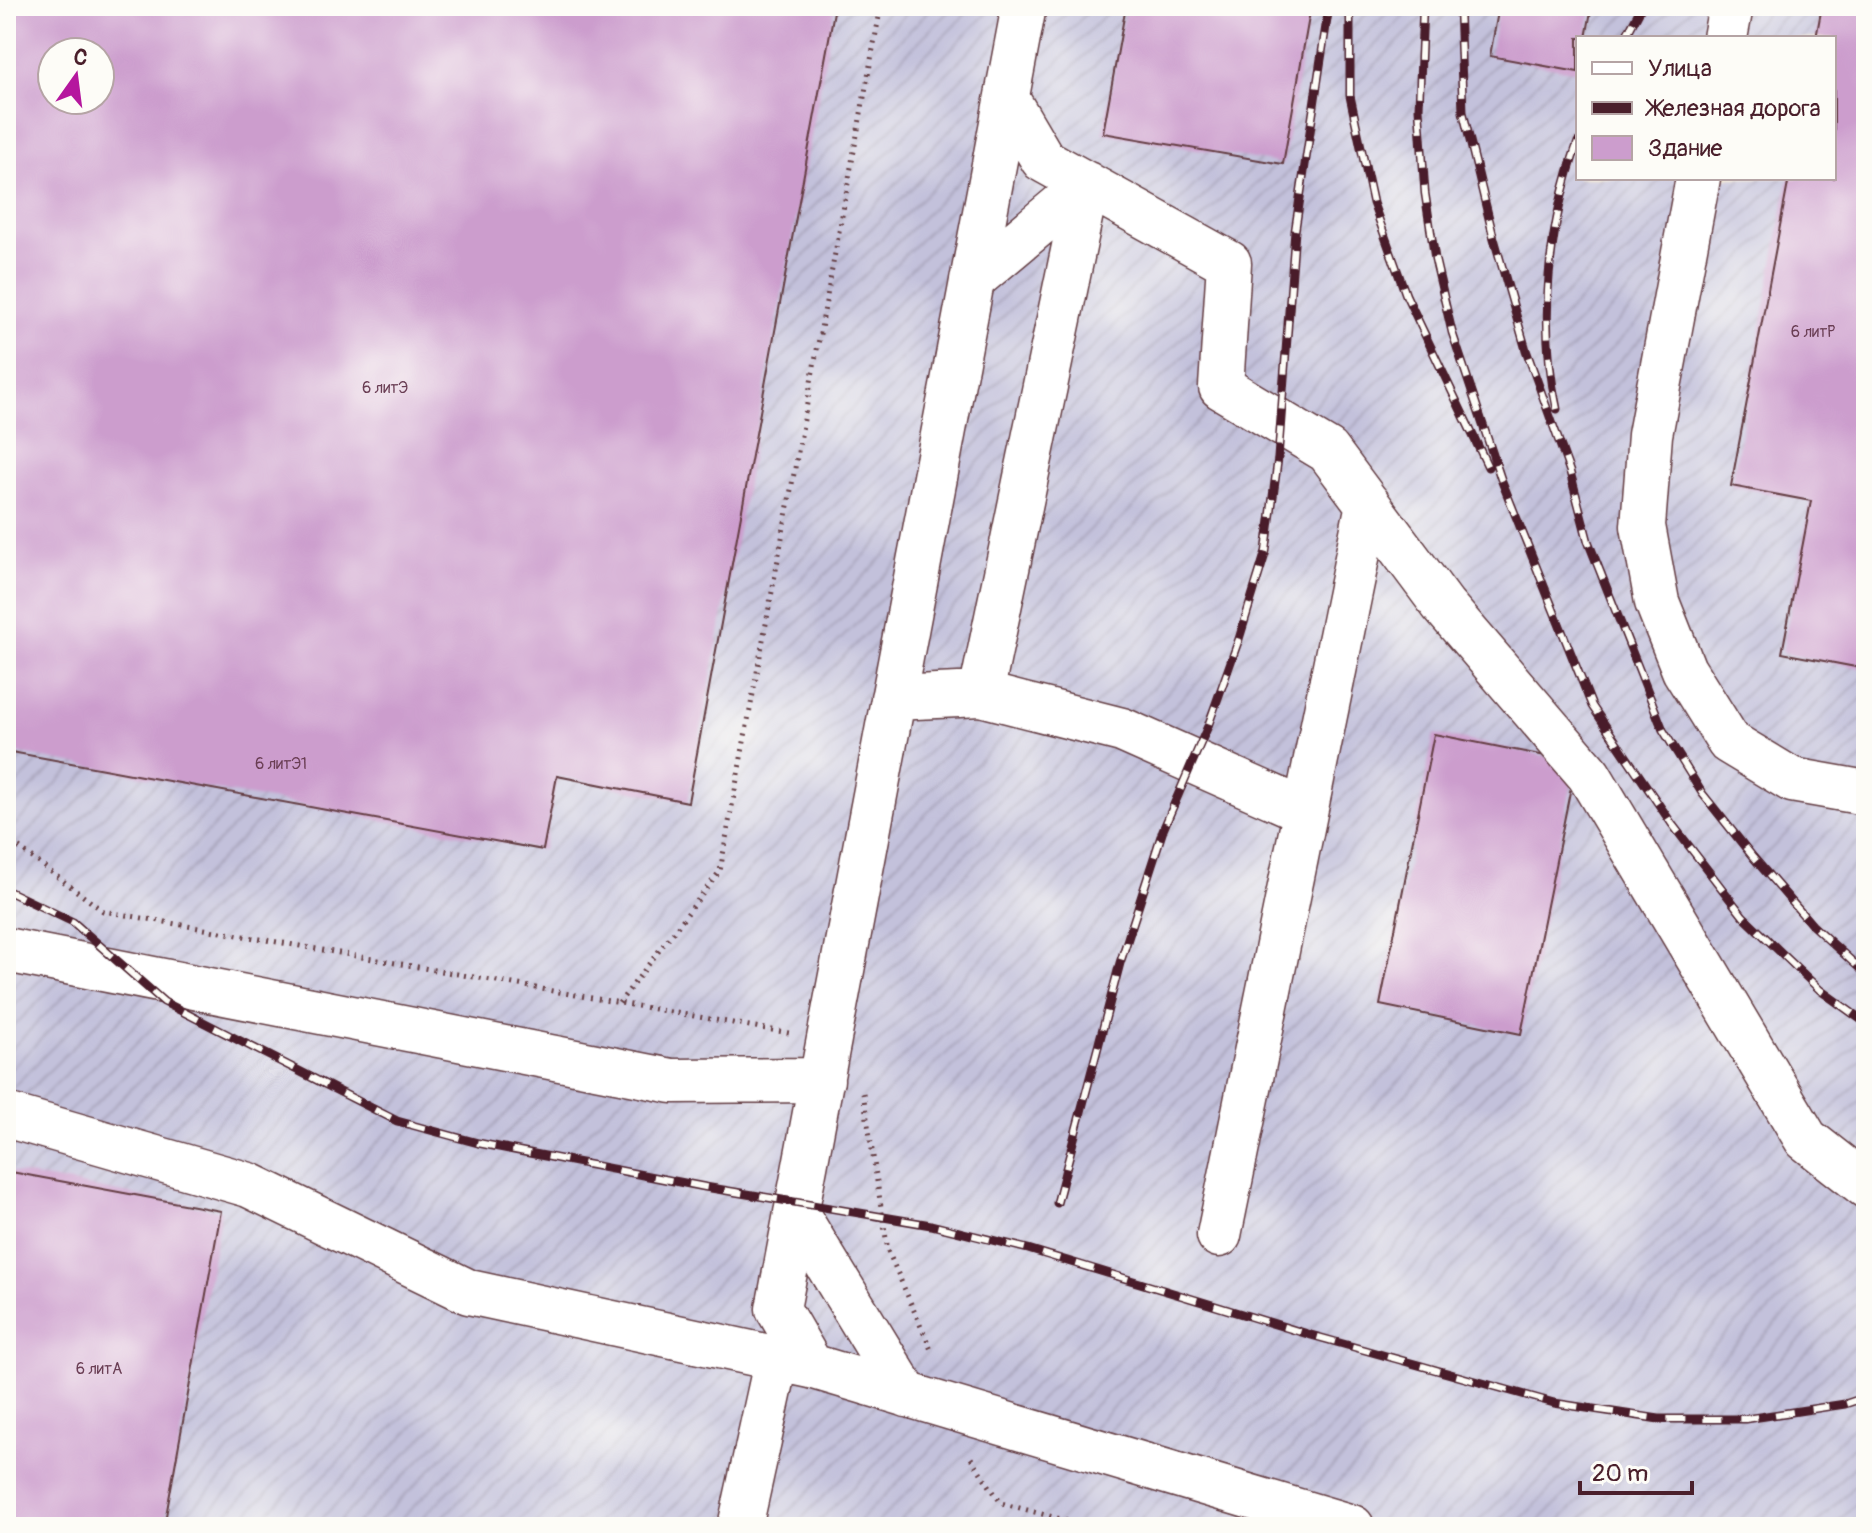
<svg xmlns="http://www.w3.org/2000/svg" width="1872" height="1533" font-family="Pangolin,sans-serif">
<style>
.industrial{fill:url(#industrial-furrows);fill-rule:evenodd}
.building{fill:#cc9dcd;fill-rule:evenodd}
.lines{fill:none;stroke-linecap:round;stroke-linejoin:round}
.minor-casing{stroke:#633c42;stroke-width:47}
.path{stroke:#633c42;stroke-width:5;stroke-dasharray:2 6;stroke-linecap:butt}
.minor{stroke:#fff;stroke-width:44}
.rail-casing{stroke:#4a1f2b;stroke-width:9}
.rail{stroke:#fdfcf7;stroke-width:6;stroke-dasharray:18;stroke-linecap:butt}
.labels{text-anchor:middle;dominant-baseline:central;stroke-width:8;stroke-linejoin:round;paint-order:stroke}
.number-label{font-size:16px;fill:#6a3e54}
</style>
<defs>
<pattern id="industrial-furrows" width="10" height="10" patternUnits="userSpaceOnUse" patternTransform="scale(2)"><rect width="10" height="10" fill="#c3c1db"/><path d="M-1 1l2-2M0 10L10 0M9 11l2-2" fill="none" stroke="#a9a5bc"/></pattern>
</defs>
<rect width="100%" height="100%" fill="#fdfcf7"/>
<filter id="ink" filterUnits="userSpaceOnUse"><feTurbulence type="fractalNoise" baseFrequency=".0125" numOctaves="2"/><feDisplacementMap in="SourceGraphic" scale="16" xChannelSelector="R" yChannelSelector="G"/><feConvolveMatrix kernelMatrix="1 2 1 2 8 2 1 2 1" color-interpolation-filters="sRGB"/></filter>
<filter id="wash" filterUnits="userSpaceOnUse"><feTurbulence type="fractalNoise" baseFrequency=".006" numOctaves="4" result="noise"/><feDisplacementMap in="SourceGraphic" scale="32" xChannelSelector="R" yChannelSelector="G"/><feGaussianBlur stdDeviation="1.8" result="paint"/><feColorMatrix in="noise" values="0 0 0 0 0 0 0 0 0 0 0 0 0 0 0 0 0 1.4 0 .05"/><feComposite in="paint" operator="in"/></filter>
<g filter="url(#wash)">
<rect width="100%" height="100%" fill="#f2e3c7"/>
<path class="industrial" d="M6,6H1866V1527H6ZM1578,38H1834V178H1578ZM52,52H100V100H52Z"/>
<g id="blocks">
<path class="building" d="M6,6H835L688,802L557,776L543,850L6,751ZM52,52H100V100H52Z
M1126,6H1311L1283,164L1103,133Z
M1499,6H1592L1586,38H1578V72L1490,56Z
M1822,6H1866V669L1782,653L1811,501L1731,486L1789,178H1834V38H1816Z
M1434,734L1576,762L1521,1034L1380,1005Z
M6,1171L221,1211L164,1527H6Z"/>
</g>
</g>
<g filter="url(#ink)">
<use href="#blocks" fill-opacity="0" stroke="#633c42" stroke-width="2"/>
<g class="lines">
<defs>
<path id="minor" d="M1024,6L778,1309L811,1366L1352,1527
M1725,38L1731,6
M1007,99L1043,160L1229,263L1221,387L1328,451L1443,605L1589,775L1806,1139L1866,1186
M1698,178L1650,435L1643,526L1657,602L1684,670L1729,742L1792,780L1866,793
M972,280L1087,184
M981,694L1122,730L1305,811
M893,698L981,694L1087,184
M6,950L672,1081L822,1080
M6,1115L249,1185L469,1292L811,1366
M796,1213L907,1395
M1219,1235L1368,504
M740,1527L777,1358"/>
</defs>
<use href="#minor" class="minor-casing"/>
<path class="path" d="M6,838L103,911L789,1033
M619,1003L720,871L881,6
M863,1093L888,1251L932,1352
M971,1458L1001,1503L1091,1527"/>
<use href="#minor" class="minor"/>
<defs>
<path id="rail" d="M1350,6V96L1373,203L1406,295L1488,467
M1423,6L1419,108L1425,193L1435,259L1452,332L1501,479L1592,706L1672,824L1743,916L1820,990L1866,1023
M1459,6L1463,112L1493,235L1526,350L1570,472L1588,541L1663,730L1702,793L1753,857L1812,925L1866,974
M1625,38L1642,6
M1557,409C1538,322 1548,226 1578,142
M6,890L73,922L164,1002L397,1121L478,1143L705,1187L931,1225L1028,1249L1311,1335L1554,1403L1659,1419H1746L1845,1404L1866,1397
M1057,1203L1120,963L1163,830L1208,726L1239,639L1266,551L1278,458L1295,231L1329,6"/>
</defs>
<use href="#rail" class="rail-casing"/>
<use href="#rail" class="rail"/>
</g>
</g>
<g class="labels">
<g class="number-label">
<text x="1813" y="332">6 литР</text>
<text x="385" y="388">6 литЭ</text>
<text x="281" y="764">6 литЭ1</text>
<text x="99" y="1369">6 литА</text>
</g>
</g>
<rect width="1872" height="1533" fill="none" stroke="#fdfcf7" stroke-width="32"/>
<rect x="1576" y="36" width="260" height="144" fill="#fdfcf7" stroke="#b5a4a5" stroke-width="2"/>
<rect x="1592" y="62" width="40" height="12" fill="#ffffff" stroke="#b5a4a5" stroke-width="2"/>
<text x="1648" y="76" font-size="24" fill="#4a1f2b">Улица</text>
<rect x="1592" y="102" width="40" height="12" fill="#4a1f2b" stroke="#b5a4a5" stroke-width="2"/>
<text x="1648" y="116" font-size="24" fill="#4a1f2b">Железная дорога</text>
<rect x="1592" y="136" width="40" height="24" fill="#cc9dcd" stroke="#b5a4a5" stroke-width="2"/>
<text x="1648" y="156" font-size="24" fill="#4a1f2b">Здание</text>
<g transform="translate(76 76) rotate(14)"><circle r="38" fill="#fdfcf7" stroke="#b5a4a5" stroke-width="2"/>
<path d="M0-6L14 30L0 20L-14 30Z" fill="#b5179e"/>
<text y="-12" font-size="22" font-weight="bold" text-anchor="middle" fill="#4a1f2b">С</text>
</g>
<path d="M1580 1481v12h112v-12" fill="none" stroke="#4a1f2b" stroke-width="4"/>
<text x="1592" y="1481" font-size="24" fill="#4a1f2b" stroke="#fdfcf7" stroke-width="6" paint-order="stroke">20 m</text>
</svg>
